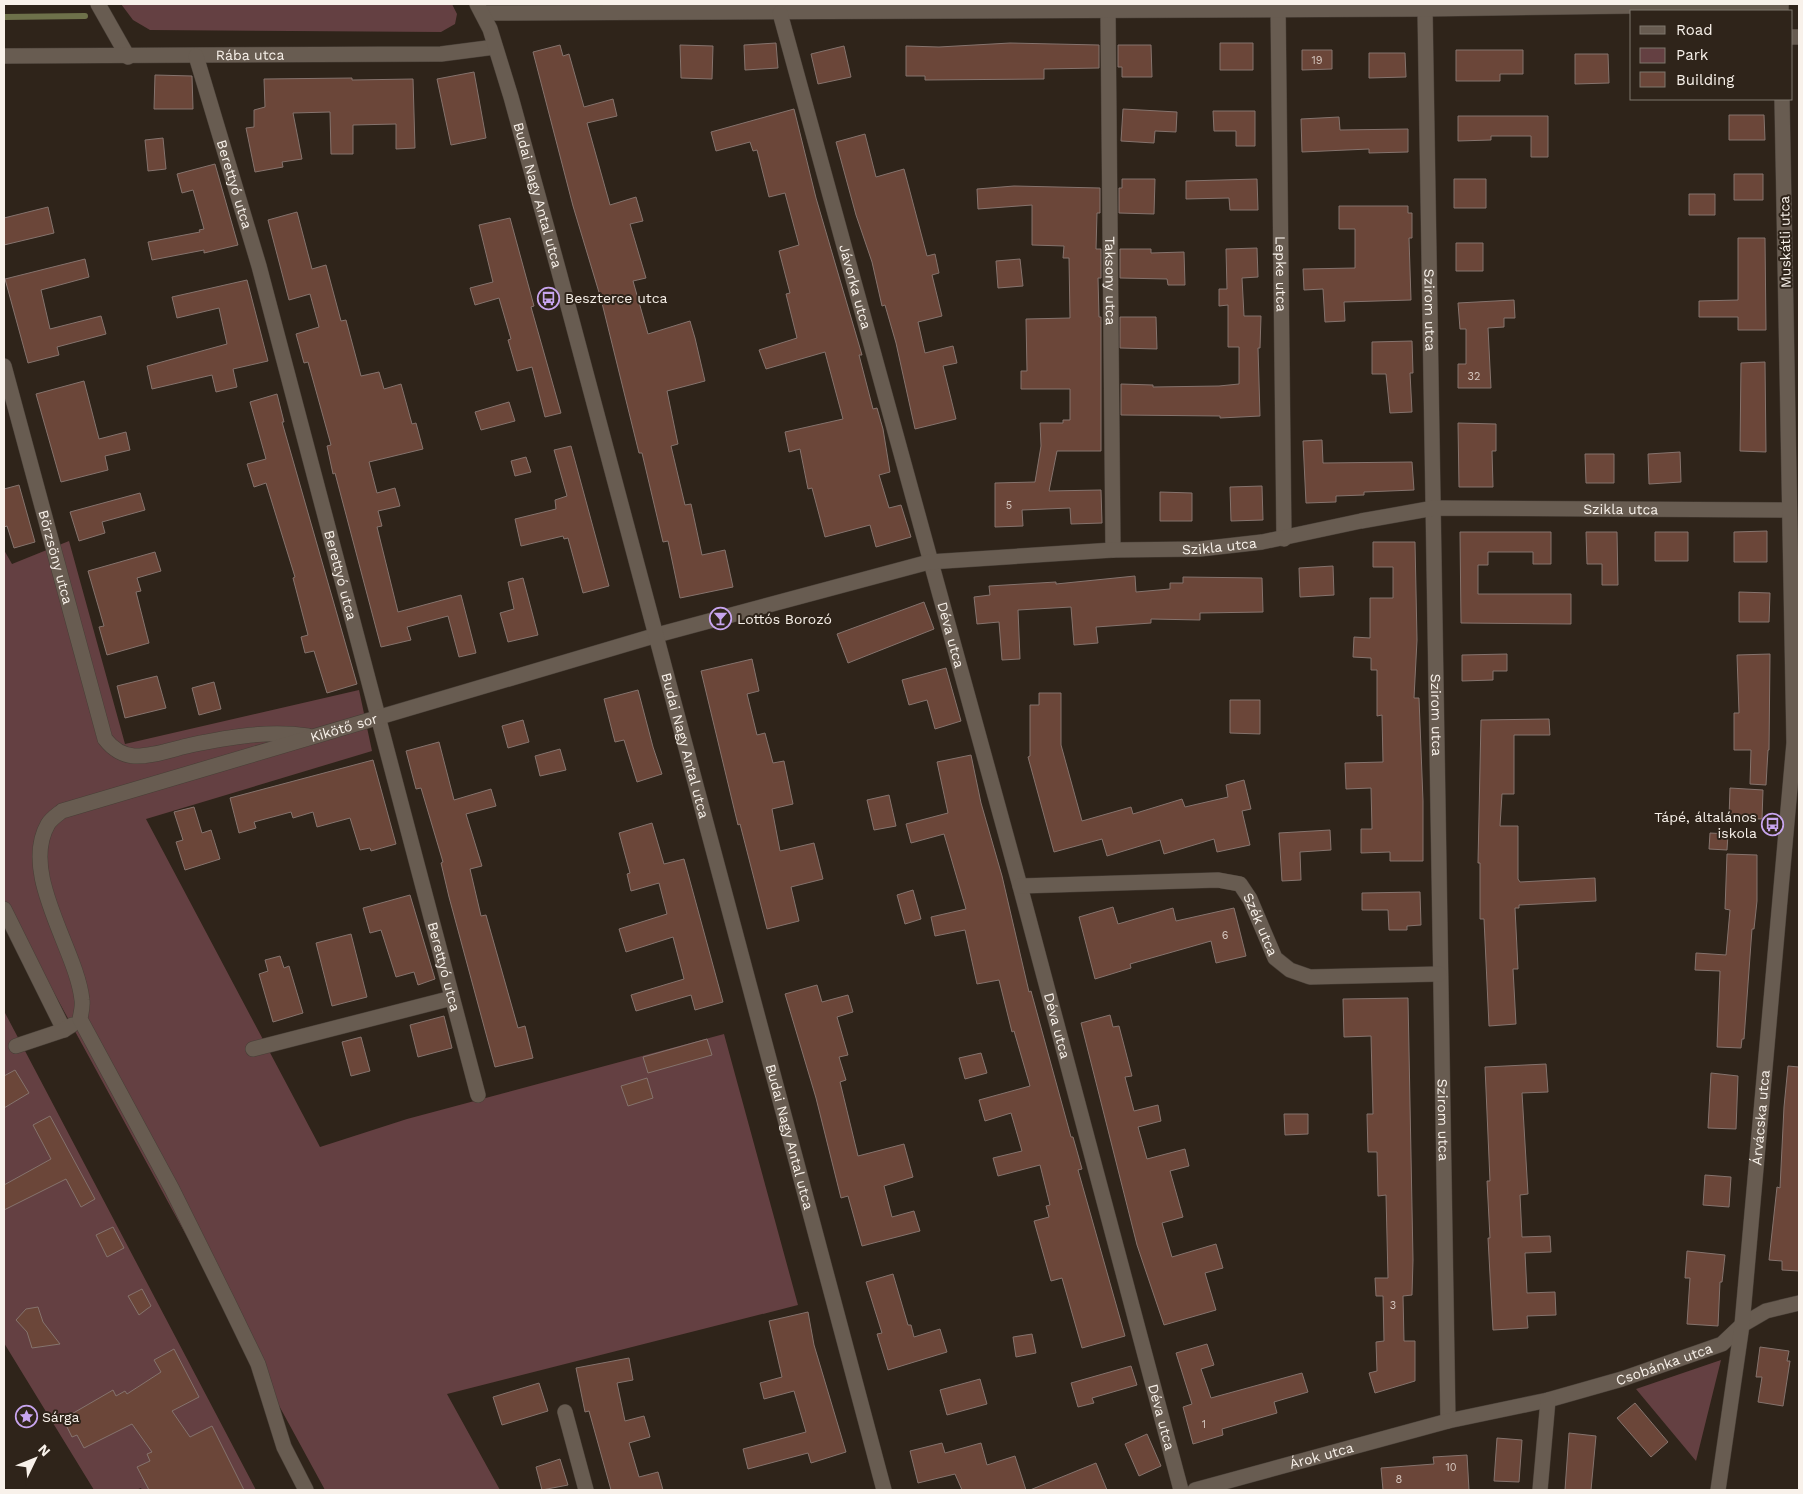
<svg xmlns="http://www.w3.org/2000/svg" width="1803" height="1494" font-family="'Work Sans',sans-serif">
<style>
.green{fill:#644042}
.lines{fill:none;stroke-linecap:round;stroke-linejoin:round}
.stream{stroke:#6e714a;stroke-width:6}
.building{fill:#6b4639;stroke:#85736d}
.street-casing{stroke:#483f37;stroke-width:16}
.secondary-casing{stroke:#483f37;stroke-width:16}
.street{stroke:#685c51;stroke-width:15}
.secondary{stroke:#685c51;stroke-width:15}
.labels{text-anchor:middle;dominant-baseline:central;stroke-width:4;stroke-linejoin:round;paint-order:stroke}
.number-label{font-size:11px;fill:#d5c6be}
.street-label{font-size:14px;fill:#f8f1ea;stroke:#2f241a}
.poi-label{font-size:14px;fill:#f8f1ea;stroke:#2f241a;text-anchor:start}
</style>
<rect width="100%" height="100%" fill="#2f241a"/>
<path class="green" d="M121,4H452L457,14L455,24L441,32L150,30L133,20Z
M69,541L125,744L359,690L372,751L146,819L320,1147L407,1119L724,1034L798,1305L447,1394L500,1490H325L4,901V550L12,564Z
M4,1011L256,1490H142L141,1488L136,1490H94L4,1343Z
M1721,1360L1696,1461L1636,1389Z"/>
<g class="lines">
<path class="stream" d="M4,17L85,16"/>
</g>
<path class="building" d="M776,43L778,68L745,70L744,45Z
M1010,43L1099,45V68L1044,69V79L925,80V76H906V46L939,47Z
M1220,43H1253V70H1220Z
M560,45L563,56L569,54L584,107L613,99L617,116L587,123L610,205L636,197L643,221L630,224L646,278L633,281L648,334L690,321L695,338L705,381L667,391L678,444L671,446L685,505L691,504L702,555L725,550L733,587L680,598L668,541L663,542L642,453H639L601,299L573,206L533,52Z
M680,45L713,46L712,79L681,78Z
M1118,45H1151L1152,77H1122V67H1118Z
M844,46L851,77L818,84L811,54Z
M1302,50H1332V69L1302,70Z
M1456,50H1523V74H1500V81H1456Z
M1369,53H1405L1406,77L1369,78Z
M1575,54H1608L1609,83L1575,84Z
M474,72L486,138L451,145L437,79Z
M155,75L192,76L193,109H154Z
M352,78V80L413,79L415,148L396,149V124L353,125V154H331L330,112L293,113L302,159L282,162L283,167L255,172L246,128L254,127V110L265,107L264,79Z
M794,109L816,198L862,355H859L873,409L877,408L883,429L890,472L879,475L889,508L901,505L911,537L876,547L870,525L825,537L812,488L808,489L800,449L789,452L785,432L843,419L825,352L766,369L759,350L797,338L786,294L790,293L779,251L799,245L785,193L769,197L757,150L753,151L750,142L716,151L711,132Z
M1123,109L1177,112L1176,132L1155,131L1154,143L1121,141Z
M1213,111H1255V146H1236V131H1214Z
M1729,115H1764L1765,140H1729Z
M1458,116H1548V157H1531V136H1491V140L1458,141Z
M1339,117L1340,130L1408,129V152L1369,153V149L1302,152L1301,119Z
M865,134L876,177L904,169L927,256L935,254L939,273L932,275L942,316L918,322L925,353L953,346L957,363L943,366L956,419L915,429L896,343L885,305L882,306L872,262L856,215L836,142Z
M163,138L166,169L148,171L145,140Z
M215,164L238,245L204,253V250L152,260L148,242L200,232L199,230L204,229L193,190L182,193L177,174Z
M1734,174H1763V200H1734Z
M1122,179H1155L1154,214L1119,213V188H1122Z
M1257,179L1258,210H1230L1229,198L1186,199V181Z
M1454,179H1486V208H1454Z
M1014,186L1100,188V213H1097L1096,249H1101V278H1098L1099,317H1101V451H1057L1049,491L1101,490L1102,523L1071,524L1070,508L1022,510L1023,526L995,527V483L1035,482L1041,446L1040,423H1063V420H1070V389H1021V371H1027L1026,319L1070,318L1069,258H1063L1064,246L1032,245V205L978,209L977,189Z
M1689,194H1715V215H1689Z
M1339,206H1408V213H1412V238H1409L1411,300L1344,302L1345,321L1325,322L1323,289L1304,290L1303,269L1355,268V229H1339Z
M48,207L54,233L4,245V218Z
M297,212L312,269L326,265L341,321L346,320L361,376L379,372L384,389L401,384L412,424L416,423L423,449L369,462L377,493L395,488L400,506L378,511L382,526L377,527L398,612L461,595L476,653L459,657L448,616L407,627L411,640L381,647L335,473L333,474L327,446L331,445L308,362L304,363L296,334L319,327L310,294L289,300L268,220Z
M510,218L534,306L531,307L561,413L545,417L532,367L517,371L508,340L511,339L499,298L475,305L470,288L493,282L479,225Z
M1738,238H1765L1766,330H1738V317H1699V301L1738,300Z
M1456,243H1483V271H1456Z
M1257,248L1258,277L1242,278L1244,316H1261L1260,348H1258L1260,416L1220,418V416L1121,415V384L1153,385V387L1219,386L1239,384V347H1228V305L1219,306V289H1227L1226,249Z
M1120,249H1151V253L1184,252L1185,285H1168L1167,279L1120,278Z
M85,259L89,277L41,290L50,329L101,316L106,334L57,347L59,355L28,363L5,279Z
M1020,259L1023,286L998,288L996,261Z
M247,280L268,361L233,369L237,387L216,392L212,375L152,389L147,366L227,344L219,308L177,318L172,297Z
M1514,300L1515,318H1504V327L1488,328L1491,388H1458V364H1466V329H1460L1458,303Z
M1120,317H1156L1157,349L1120,348Z
M1412,341L1413,373H1410L1412,412L1390,413L1386,374H1372V342Z
M1765,362L1766,452L1740,451L1741,363Z
M84,381L99,439L126,432L130,450L105,456L108,470L61,482L36,394Z
M277,394L284,422H282L357,684L327,693L314,651L305,653L301,637L308,635L293,578L295,577L266,483L254,487L247,464L266,459L250,402Z
M509,402L515,421L481,430L475,412Z
M1458,423L1496,424V451H1492L1493,487H1459Z
M1322,440L1323,463L1412,462L1414,490L1364,492V495L1336,496V502L1306,503L1303,441Z
M571,446L609,586L583,593L568,538L564,539L563,536L521,546L515,519L556,509L555,500L567,496L554,450Z
M1680,452L1681,482L1649,484L1648,454Z
M1585,454H1614V483H1586Z
M526,457L531,472L515,476L511,461Z
M19,485L35,542L14,548L7,526L4,527V489Z
M1262,486L1263,520L1231,521L1230,487Z
M1160,492L1192,493V521H1160Z
M140,493L145,510L102,522L105,533L79,541L70,512Z
M1767,531V562H1734V532Z
M1460,532H1551V564H1533V552H1488V565H1478V594H1571V624L1461,623Z
M1586,532H1617L1618,585H1602V564H1587Z
M1655,532H1688V561H1655Z
M1373,542H1415L1417,640L1414,698H1419L1423,801V861H1390V852L1361,853V829H1372L1371,788L1346,789L1345,763L1383,762L1382,715L1377,716V670H1371V658L1353,657L1354,637L1370,638V598H1393V567H1373Z
M155,552L161,571L137,578L141,591L136,592L149,643L107,655L99,627L104,626L88,571Z
M1333,566L1334,595L1300,597L1299,568Z
M1135,576L1136,592L1170,589V583H1183V577L1262,578L1263,612L1200,613V620L1151,619V623L1096,627L1098,643L1074,645L1071,607L1018,610L1020,659L1002,660L999,622L977,624L974,597L990,595L989,586L1056,582V584Z
M523,578L538,635L508,642L500,613L514,609L508,582Z
M1739,592L1770,593L1769,622H1739Z
M924,602L934,629L848,663L837,634Z
M1507,654V671H1493V680L1462,681V655Z
M1770,654L1769,750H1768L1766,785L1750,784L1751,750H1734V713H1739L1737,655Z
M752,659L759,691L747,694L757,735L765,733L773,763L784,761L793,804L772,809L780,851L814,843L823,879L791,887L799,921L767,929L740,824L738,825L701,671Z
M946,668L961,721L935,729L927,700L909,705L902,680Z
M157,676L166,708L125,718L117,686Z
M214,682L221,709L199,715L192,688Z
M638,690L653,747L662,774L637,782L624,740L615,742L604,699Z
M1039,693H1061V745L1082,821L1131,807L1133,814L1182,799L1185,807L1228,797L1226,785L1244,780L1251,809L1242,811L1250,845L1217,852L1214,839L1164,854L1160,840L1107,856L1102,839L1054,852L1028,757L1030,756V705H1039Z
M1230,700H1260V734L1230,733Z
M1549,719L1550,735H1514V794H1502L1500,826H1518V879L1520,882L1595,878L1596,901L1519,905V908H1515L1518,969H1513L1516,1024L1489,1026L1484,919H1480V863H1478L1481,720Z
M523,720L529,742L508,748L502,726Z
M439,742L454,800L491,789L496,806L466,814L482,866L470,869L481,916L486,915L518,1028L525,1026L533,1058L495,1067L449,897L441,863L443,862L421,788L416,789L406,751Z
M560,749L566,770L540,776L535,756Z
M971,755L981,803L1002,876L1029,992L1031,991L1071,1137H1073L1082,1169L1078,1170L1125,1336L1082,1348L1062,1278L1051,1281L1034,1221L1049,1217L1046,1206L1050,1205L1040,1165L998,1176L993,1158L1022,1151L1011,1113L985,1121L979,1100L1030,1086L1014,1031L1012,1032L999,980L977,984L965,930L935,936L931,917L966,909L944,834L911,843L906,824L948,813L937,762Z
M373,760L396,844L371,851L370,848L360,850L350,818L317,827L313,812L293,818L291,812L254,822L256,828L239,833L230,798Z
M1730,788L1763,790L1762,819L1729,818Z
M889,795L896,826L874,830L867,800Z
M194,807L202,833L211,830L220,859L185,870L176,842L183,840L174,812Z
M652,823L664,864L684,859L723,1002L695,1010L691,995L636,1011L631,995L684,979L673,937L626,952L619,929L667,914L659,883L631,891L627,874L630,873L619,833Z
M1330,830L1331,850L1300,852L1301,880L1282,881L1279,833Z
M1710,833L1728,834L1727,850L1709,849Z
M1727,854L1757,855V901L1754,929H1752L1744,1039H1742L1741,1048L1717,1047L1720,971L1695,970L1696,953L1726,955L1730,910L1725,909Z
M913,890L921,919L905,924L897,895Z
M1420,892L1421,925L1407,926V930H1389L1388,910H1362V893Z
M410,895L435,979L418,985L414,972L396,977L381,930L370,933L363,908Z
M1113,907L1118,924L1173,908L1176,921L1234,908L1246,956L1216,963L1211,941L1130,964L1131,968L1095,979L1079,917Z
M351,934L367,997L332,1006L316,943Z
M280,956L284,968L289,966L303,1013L273,1022L259,974L268,971L265,960Z
M817,985L822,1002L848,995L853,1012L837,1017L848,1055L839,1057L846,1080L840,1082L858,1156L904,1144L913,1177L884,1186L892,1217L914,1211L920,1231L862,1246L848,1196L841,1198L816,1098L785,994Z
M1408,998L1413,1260L1412,1295L1403,1296L1404,1341H1415V1381L1375,1393L1369,1373L1377,1371L1376,1342L1384,1341L1383,1296H1376L1375,1278H1388L1386,1195L1378,1196L1377,1152H1368L1367,1114H1373L1371,1036L1344,1037L1343,999Z
M1110,1015L1113,1027L1119,1026L1132,1076L1125,1077L1134,1111L1158,1105L1161,1121L1138,1127L1147,1159L1185,1149L1189,1166L1170,1171L1183,1217L1162,1223L1172,1257L1216,1244L1223,1268L1205,1273L1216,1310L1164,1325L1137,1245L1081,1023Z
M444,1016L452,1048L418,1057L410,1025Z
M361,1037L370,1071L351,1076L342,1042Z
M707,1039L712,1055L648,1073L643,1057Z
M981,1053L987,1073L965,1079L959,1058Z
M1546,1064L1548,1092L1522,1093L1528,1194L1520,1195L1522,1237L1550,1236L1551,1252L1525,1253L1527,1293L1555,1292L1556,1315L1527,1316L1528,1328L1493,1330L1488,1238H1490L1487,1181H1490L1485,1067Z
M1788,1066L1799,1067V1271L1782,1270V1261L1769,1260L1777,1187L1780,1188L1784,1107Z
M15,1070L29,1093L4,1108V1076Z
M1711,1073L1738,1076L1736,1129L1708,1128Z
M647,1078L653,1098L628,1106L621,1086Z
M1284,1114H1308V1134L1285,1135Z
M50,1116L95,1199L81,1207L66,1179L4,1210V1185L51,1159L33,1125Z
M1705,1175L1731,1177L1729,1207L1703,1205Z
M113,1227L124,1248L107,1257L96,1235Z
M1687,1251L1725,1255L1722,1282H1720L1718,1326L1687,1324L1690,1278H1685Z
M893,1274L908,1325H911L914,1337L940,1329L947,1352L888,1370L877,1334L882,1333L866,1282Z
M142,1289L151,1306L139,1315L128,1296Z
M38,1307L43,1322L60,1344L32,1348L27,1332L16,1320L26,1309Z
M808,1312L814,1345L846,1452L811,1463L808,1453L748,1469L743,1449L806,1432L794,1391L764,1399L760,1383L782,1377L769,1321Z
M1032,1334L1036,1353L1016,1357L1013,1337Z
M1207,1344L1214,1365L1201,1369L1211,1398L1302,1373L1308,1392L1274,1402L1277,1413L1222,1429L1223,1435L1193,1444L1183,1407L1192,1404L1176,1353Z
M1760,1347L1789,1351L1787,1361H1790L1783,1406L1758,1402L1762,1377H1756Z
M174,1349L199,1397L172,1411L190,1437L212,1426L244,1490H149L137,1467L150,1461L147,1454L152,1452L132,1424L84,1448L77,1435L72,1437L63,1419L113,1390L116,1396L125,1391L127,1394L161,1372L154,1360Z
M629,1358L633,1380L617,1383L625,1421L644,1416L650,1437L629,1443L639,1477L658,1472L663,1490H611L589,1411L585,1412L576,1368Z
M1131,1366L1137,1385L1092,1398L1094,1403L1078,1407L1071,1383Z
M980,1379L987,1404L947,1415L940,1390Z
M539,1383L548,1411L502,1425L493,1397Z
M1635,1403L1668,1442L1651,1457L1617,1418Z
M1569,1433L1596,1436L1591,1490H1565Z
M1147,1434L1161,1466L1139,1476L1125,1444Z
M1497,1438L1522,1440L1519,1482L1494,1481Z
M942,1443L945,1453L981,1443L987,1465L1015,1456L1026,1490H962L955,1474L918,1483L910,1451Z
M1467,1455L1469,1490H1383L1381,1468L1434,1464L1433,1457Z
M560,1459L568,1485L542,1490L536,1467Z
M1096,1463L1107,1490H1030Z"/>
<g class="lines">
<defs>
<g id="street">
<path d="M98,4L128,57"/>
<path id="s1" d="M1278,4L1284,539"/>
<path id="s2" d="M1425,9L1448,1421"/>
<path id="s3" d="M1108,12L1113,550"/>
<path d="M482,13L1425,9L1781,4"/>
<path id="s4" d="M780,13L1020,886L1181,1490"/>
<path d="M1792,37H1799"/>
<path id="s5" d="M4,56L441,54L495,47"/>
<path id="s6" d="M196,56L259,266L478,1095"/>
<path id="s7" d="M4,366L105,739C112,748 122,755 134,756C152,757 173,749 191,745C230,737 269,730 308,736"/>
<path id="s8" d="M1020,886L1218,880L1240,884L1250,899L1275,958L1290,970L1310,977L1439,974"/>
<path d="M4,909L64,1030"/>
<path d="M16,1046L64,1030L72,1025"/>
<path d="M253,1049L452,998"/>
<path d="M565,1412L586,1490"/>
<path id="s9" d="M306,1490L284,1447L258,1364L228,1302L172,1189L80,1019C81,1013 83,1006 82,1000C77,950 19,874 48,824C51,819 57,815 62,811L657,635L929,562L1113,550L1200,549L1262,542L1361,521L1434,508L1789,510"/>
<path id="s10" d="M1195,1490L1448,1421L1548,1400L1622,1379L1722,1344L1742,1325L1766,1311L1799,1303"/>
<path d="M1540,1490L1548,1400"/>
</g>
<g id="secondary">
<path id="s11" d="M477,4L490,29L511,97L559,272L884,1490"/>
<path d="M1781,4V11"/>
<path id="s12" d="M1718,1490L1742,1325L1794,743L1782,99"/>
</g>
</defs>
<use href="#street" class="street-casing"/>
<use href="#secondary" class="secondary-casing"/>
<use href="#street" class="street"/>
<use href="#secondary" class="secondary"/>
</g>
<defs>
<symbol id="bus-ring" viewBox="-11 -11 22 22"><circle r="9.5" fill="#2f241a" stroke="#c8a5ef" stroke-width="1.5"/><path d="M-5-6H5V4H4V6H2V4H-2V6H-4V4H-5ZM-3.5-4V0h7V-4ZM-3.5 1.2v1.5H-2V1.2ZM2 1.2v1.5H3.5V1.2Z" fill="#c8a5ef"/></symbol>
<symbol id="bar-ring" viewBox="-11 -11 22 22"><circle r="9.5" fill="#2f241a" stroke="#c8a5ef" stroke-width="1.5"/><path d="M-6-5H6L.8 .8V4.5H3.5V6h-7V4.5H-.8V.8Z" fill="#c8a5ef"/></symbol>
<symbol id="sight-ring" viewBox="-11 -11 22 22"><circle r="9.5" fill="#2f241a" stroke="#c8a5ef" stroke-width="1.5"/><path d="M0-6L1.8-2.2L6-1.7L2.9 1.2L3.7 5.4L0 3.3L-3.7 5.4L-2.9 1.2L-6-1.7L-1.8-2.2Z" fill="#c8a5ef"/></symbol>
</defs>
<g fill-rule="evenodd">
<use href="#bus-ring" x="536" y="286" width="25" height="25"/>
<use href="#bar-ring" x="708" y="606" width="25" height="25"/>
<use href="#bus-ring" x="1760" y="812" width="25" height="25"/>
<use href="#sight-ring" x="14" y="1404" width="25" height="25"/>
</g>
<g class="labels">
<g class="number-label">
<text x="1317" y="60">19</text>
<text x="1474" y="376">32</text>
<text x="1009" y="505">5</text>
<text x="1225" y="935">6</text>
<text x="1393" y="1305">3</text>
<text x="1204" y="1424">1</text>
<text x="1451" y="1467">10</text>
<text x="1399" y="1479">8</text>
</g>
<g class="street-label">
<text stroke="none"><textPath href="#s5" startOffset="246">Rába utca</textPath></text>
<text stroke="none"><textPath href="#s6" startOffset="134">Berettyó utca</textPath></text>
<text stroke="none"><textPath href="#s11" startOffset="201">Budai Nagy Antal utca</textPath></text>
<text transform="translate(1785 242) rotate(-91)">Muskátli utca</text>
<text stroke="none"><textPath href="#s1" startOffset="270">Lepke utca</textPath></text>
<text stroke="none"><textPath href="#s3" startOffset="269">Taksony utca</textPath></text>
<text stroke="none"><textPath href="#s4" startOffset="284">Jávorka utca</textPath></text>
<text stroke="none"><textPath href="#s2" startOffset="301">Szirom utca</textPath></text>
<text stroke="none"><textPath href="#s9" startOffset="2344">Szikla utca</textPath></text>
<text stroke="none"><textPath href="#s9" startOffset="1939">Szikla utca</textPath></text>
<text stroke="none"><textPath href="#s7" startOffset="198">Börzsöny utca</textPath></text>
<text stroke="none"><textPath href="#s6" startOffset="539">Berettyó utca</textPath></text>
<text stroke="none"><textPath href="#s4" startOffset="645">Déva utca</textPath></text>
<text stroke="none"><textPath href="#s2" startOffset="706">Szirom utca</textPath></text>
<text stroke="none"><textPath href="#s9" startOffset="1040">Kikötő sor</textPath></text>
<text stroke="none"><textPath href="#s11" startOffset="771">Budai Nagy Antal utca</textPath></text>
<text stroke="none"><textPath href="#s8" startOffset="266">Szék utca</textPath></text>
<text stroke="none"><textPath href="#s6" startOffset="944">Berettyó utca</textPath></text>
<text stroke="none"><textPath href="#s4" startOffset="1050">Déva utca</textPath></text>
<text stroke="none"><textPath href="#s12" startOffset="375">Árvácska utca</textPath></text>
<text stroke="none"><textPath href="#s2" startOffset="1111">Szirom utca</textPath></text>
<text stroke="none"><textPath href="#s11" startOffset="1176">Budai Nagy Antal utca</textPath></text>
<text stroke="none"><textPath href="#s10" startOffset="486">Csobánka utca</textPath></text>
<text stroke="none"><textPath href="#s4" startOffset="1455">Déva utca</textPath></text>
<text stroke="none"><textPath href="#s10" startOffset="131">Árok utca</textPath></text>
</g>
<g class="poi-label">
<text x="565" y="298">Beszterce utca</text>
<text x="737" y="619">Lottós Borozó</text>
<text x="1757" y="817" text-anchor="end">Tápé, általános<tspan x="1757" dy="16">iskola</tspan></text>
<text x="42" y="1417">Sárga</text>
</g>
</g>
<rect width="1803" height="1494" fill="none" stroke="#f8f1ea" stroke-width="10"/>
<rect x="1630" y="10" width="162" height="90" fill="#2f241a" stroke="#7f766d"/>
<rect x="1640" y="26" width="25" height="8" fill="#685c51" stroke="#7f766d"/>
<text x="1676" y="35" font-size="15" fill="#f8f1ea">Road</text>
<rect x="1640" y="48" width="25" height="15" fill="#644042" stroke="#7f766d"/>
<text x="1676" y="60" font-size="15" fill="#f8f1ea">Park</text>
<rect x="1640" y="72" width="25" height="15" fill="#6b4639" stroke="#7f766d"/>
<text x="1676" y="85" font-size="15" fill="#f8f1ea">Building</text>
<g transform="translate(35 1459) rotate(47)" stroke="#2f241a" stroke-width="4" paint-order="stroke">
<path d="M0-4L9 19L0 12L-9 19Z" fill="#f8f1ea"/>
<text y="-8" font-size="14" font-weight="bold" text-anchor="middle" fill="#f8f1ea">N</text>
</g>
</svg>
